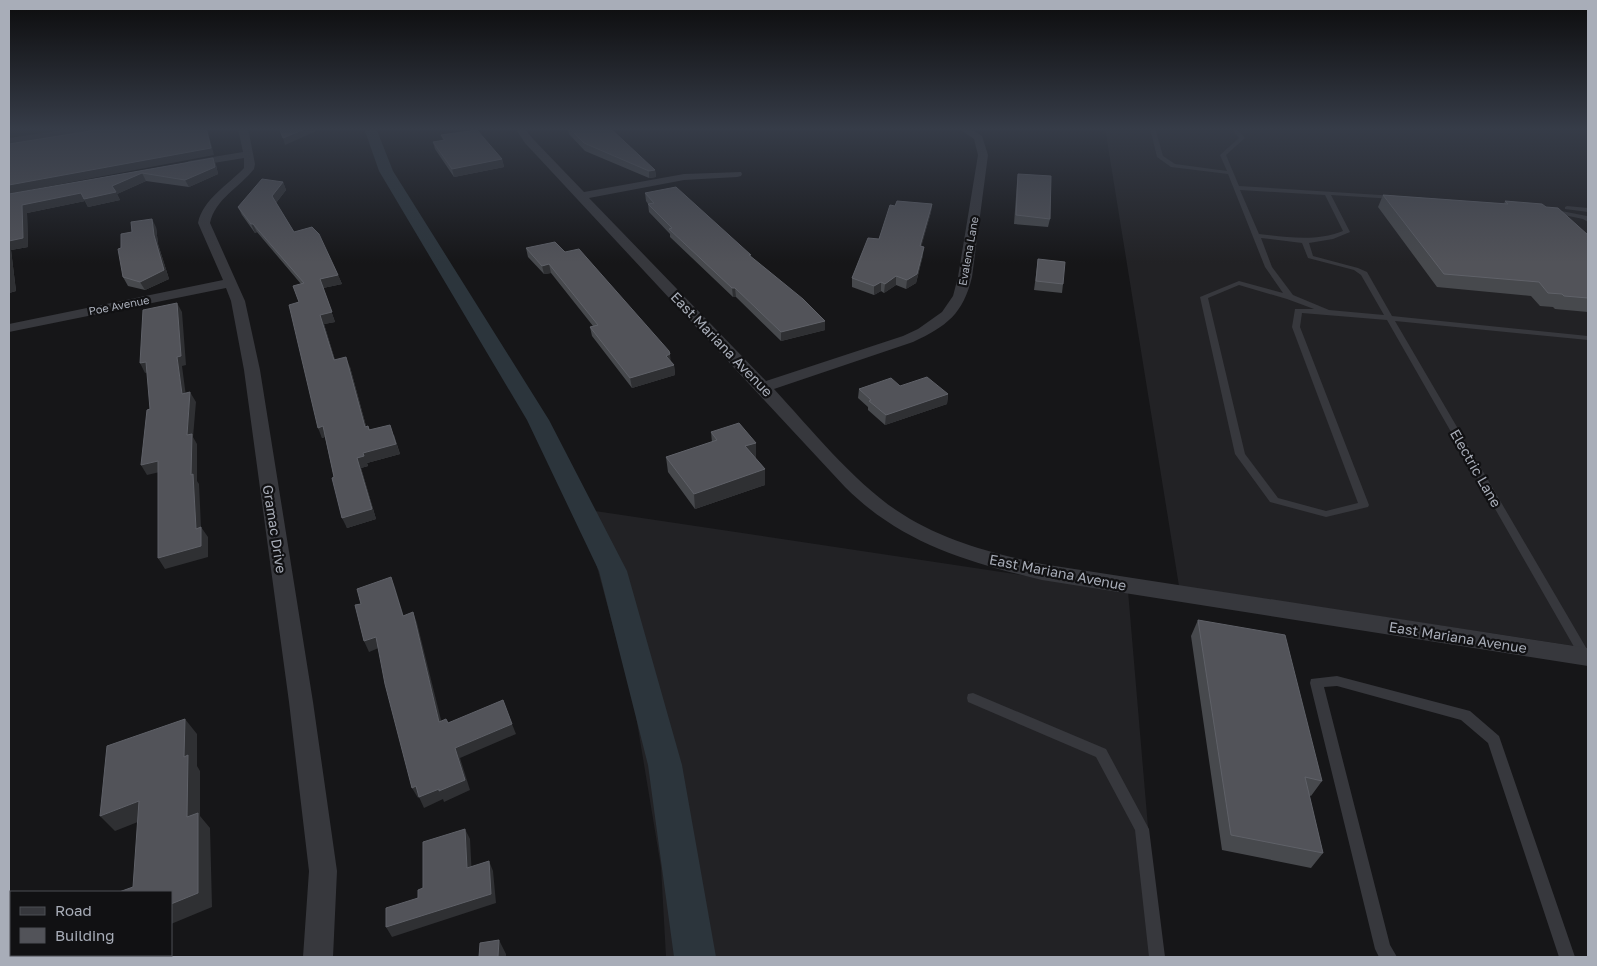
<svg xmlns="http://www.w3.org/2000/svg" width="1597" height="966" font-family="'Golos Text',sans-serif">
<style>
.built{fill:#222225}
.green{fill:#1e261f}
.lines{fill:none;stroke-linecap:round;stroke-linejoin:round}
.canal{fill:#2c353c;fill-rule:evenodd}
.lane{fill:#37383d;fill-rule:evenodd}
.street{fill:#37383d;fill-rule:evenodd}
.wall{fill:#47494d}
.shaded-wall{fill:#2f3033}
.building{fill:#525359;stroke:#5f6168}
.labels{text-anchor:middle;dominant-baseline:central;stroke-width:4.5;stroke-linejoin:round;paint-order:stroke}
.far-street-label{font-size:11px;fill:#a8adb8;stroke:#111113}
.street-label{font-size:14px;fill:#a8adb8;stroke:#111113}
</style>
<rect width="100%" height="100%" fill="#161618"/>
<path class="built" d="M1105,128H1545L1588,130V648L1179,586Z
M575,508L1128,591L1159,957H666L661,867L634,704L587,530Z"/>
<path class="green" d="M9,128H92L9,140Z"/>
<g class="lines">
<path class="canal" d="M364,128H376L393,171L549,420L627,571L682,765L716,957H674L648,765L599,571L527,420L379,171Z"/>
<path class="lane" d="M1150,128H1155L1163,156L1175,164L1227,171L1220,155L1239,138L1231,128H1236L1245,138L1226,155L1239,186L1396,196V198L1394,199L1331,195L1350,232L1333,239L1309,243L1313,256L1358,268L1367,272L1392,316L1588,336V340L1395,321L1588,651V660L1581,659L1387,320L1302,313L1300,327L1369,505L1368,507L1326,517L1270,502L1235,454L1200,297L1239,281L1283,293L1265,267L1228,174L1171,167L1157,157ZM1240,190L1325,195L1343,231C1315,242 1288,237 1259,234ZM1261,238L1302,243L1308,258L1354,270L1361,275L1384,315L1329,310L1293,295L1272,267ZM1239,285L1287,299L1314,309H1295L1292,327L1358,503L1326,511L1278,498L1245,454L1208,298Z
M1567,206L1588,208V212L1565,209V207Z
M1551,209L1587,216L1588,222L1583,219L1549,212V210Z
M1337,676L1470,711L1499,736L1575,957H1559L1488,743L1461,720L1337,686L1324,687L1390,945L1397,957H1379L1375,949L1310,683L1311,679Z
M973,693L1106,749L1149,829L1165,957H1149L1135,830L1096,757L968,702L967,698L968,694Z"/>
<path class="street" d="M77,128H97L92,131L9,144V138Z
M238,128H248L255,164L254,169C240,187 215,199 210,223L245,301L260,370L313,702L337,871L333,957H303L309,871L289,702L244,370L231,301L226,288L9,332V324L223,280L198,223C203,199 228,185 244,168V158L189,167L184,164L189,161L243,152Z
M515,128H524L533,139L584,192L684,174L741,172L742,174L741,176L737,177L684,180L589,198L766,381L903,336L918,329L942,312L953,296L958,277L978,155L974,139L958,128H969L982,136L988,155L972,277C963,314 947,326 913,342L774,389C810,428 852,480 896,510C940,540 991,553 1042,564L1588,648V666L1042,580C967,562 901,543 845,487L525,143Z"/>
</g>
<path class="wall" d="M568,128L655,170L656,177L649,178L585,151L569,134Z
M441,135L502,159L504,167L454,177L435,149L433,142L443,140Z
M213,158L216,165L218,174L189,187L146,181L117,194L120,200L88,207L85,201L27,213L28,247L11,250L16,291L9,293V194Z
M1018,174L1050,219L1048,227L1014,224L1017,182Z
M283,182L286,190L276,203L294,232L338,275L342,284L323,288L335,322L324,324L335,360L350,367L366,426H368L370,430L394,435L400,454L367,463L368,466L361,468L376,519L347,528L334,477L325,437L322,438L299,302L301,284L257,232L255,233L242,215L238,207Z
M645,193L751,257L825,321V330L781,341L736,297H733L670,237V234L649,212L648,204L646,201Z
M1383,195L1504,204L1505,201L1546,207L1588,235V312L1555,309L1553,307L1540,306L1531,296L1437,287L1378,207Z
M932,204L931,212L921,246L923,255L916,283L906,289L896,285L884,293L881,291L874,295L852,287V278L879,239L895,206Z
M156,227L158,244L169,279L145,290L128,286L123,277L121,248Z
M526,248L565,252L671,362L674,365L675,375L632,388L592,336L590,327L593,326L551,273L544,274L528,257Z
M1038,259L1063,284L1062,293L1034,290Z
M900,386L948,394L947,404L885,425L868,410V407L858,398L859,389Z
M711,432L756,443V458H755L765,469V485L695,509L668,472L666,457L712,442Z
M1198,620L1322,781L1311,796L1309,795L1323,853L1311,868L1222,850L1191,636Z"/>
<path class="shaded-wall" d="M206,128H207L214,155L9,194V185Z
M307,128H323L285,145L283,138Z
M213,158L216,165L218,174L189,187L185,180Z
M502,159L504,167L454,177L452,169Z
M655,170L656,177L649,178V171Z
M142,173L146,181L117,194L120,200L88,207L85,201L27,213L28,247L11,250L16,291L9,293V241L22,205L112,186Z
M283,182L286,190L275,204L272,196Z
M932,204L931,212L919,255L920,246Z
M152,219L156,227L158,244L169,279L145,290L140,282L154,235Z
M251,224H253L257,232L255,233Z
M924,247L923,255L916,283L906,289L907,280Z
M549,264L551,273L544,274L542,266Z
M338,275L342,284L323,288L335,322L324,324L338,370L334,360L320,315V279Z
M896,276V285L884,293L885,284Z
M881,282V291L874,295V286Z
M732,288H735L736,297H733Z
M177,303L182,312L186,365L182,366L187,404L182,394L177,357Z
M825,321V330L781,341V332Z
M670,354L671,364L666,356Z
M346,357L350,367L369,437L365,427Z
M146,362L152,371L145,373L140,363Z
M674,365L675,375L632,388L630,378Z
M190,392L196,402L193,437L197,444V481L199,484L201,527L208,537V557L165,569L158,558L196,529L187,435Z
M948,394L947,404L885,425L886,415Z
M390,425L400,454L367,463L368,466L361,468L376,519L347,528L342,518L357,458Z
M323,426L327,436L322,438L318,428Z
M756,443V458L746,461L745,446Z
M158,461L164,471L147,475L141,465Z
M765,469V485L695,509L694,494Z
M391,577L395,587L407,627L403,616Z
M413,612L417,623L444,732L439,722Z
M376,637L381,647L369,652L364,641Z
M185,719L197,734V766L200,771V816L210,828L212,907L171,924V904L187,817L184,757Z
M512,724L516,734L460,758L470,790L444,802L443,799L424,808L419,797L455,748Z
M416,786L421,796L418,798L412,788Z
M139,801L153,816L115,831L100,816Z
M465,829L470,839L472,878L467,868Z
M489,861L493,871L496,903L392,937L386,927Z
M499,940L506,954V957H498Z"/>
<path class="building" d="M109,128H206L211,148L9,185V144Z
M279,128H307L283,138Z
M569,128H610L655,170L649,171L584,143Z
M477,130L502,159L452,169L433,142L445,140L441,135Z
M213,158L215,167L185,180L142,173L112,186L116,192L84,199L81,193L22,205L23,238L9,241V194Z
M1018,174L1051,176L1050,219L1016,215Z
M262,179L283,182L272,196L294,232L312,227L319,234L338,275L320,279L332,312L320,315L334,360L346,357L365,427L368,426L369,430L390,425L396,444L363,453L364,456L357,458L372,509L342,518L332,478L334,477L323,426L318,428L289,305L299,302L293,286L304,283L253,224H251L238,207Z
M676,187L751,255H749L803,299L825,321L781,332L735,288H732L669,229L672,228L648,204L654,203L645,193Z
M1383,195L1508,204L1505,201L1542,204L1546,207L1558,208L1588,235V298L1564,296L1562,294L1548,293L1539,282L1444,274Z
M897,201L932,204L920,246L924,247L917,274L907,280L896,276L885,284L881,282L874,286L852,278L868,238L879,239L890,205L895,206Z
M152,219L154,235L164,270L140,282L123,277L118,249L121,248V234L132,232L131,222Z
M555,242L565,252L579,249L669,351L670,354L666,356L674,365L630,378L590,327L598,325L549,264L542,266L526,248Z
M1038,259L1065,262L1063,284L1036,281Z
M177,303L181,356L177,357L182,394L190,392L187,435L192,434L191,475L193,474L196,529L201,527V546L158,558V461L141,465L147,410L150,409L146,362L140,363L143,310Z
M927,377L948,394L886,415L869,401L871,400L859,389L891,378L900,386Z
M739,423L756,443L745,446L765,469L694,494L666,457L717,440L711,432Z
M391,577L403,616L413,612L439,722L446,719L448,723L503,700L512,724L455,748L465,780L439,791V789L419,797L416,786L412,788L385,684L376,637L364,641L355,605L361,604L357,589Z
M1198,620L1285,635L1322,781L1305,777L1323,853L1231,835Z
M185,719L184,757L188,755L187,817L198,813V893L171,904V892H119L133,887L139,801L100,816L107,746Z
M465,829L467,868L489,861L491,894L386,927V908L418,898V890L423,888V842Z
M499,940L498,957H479L480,943Z"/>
<linearGradient id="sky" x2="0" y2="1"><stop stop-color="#0c0c0d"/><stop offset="0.49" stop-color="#363c48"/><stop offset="1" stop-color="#363c48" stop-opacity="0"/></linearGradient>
<rect width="1597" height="263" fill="url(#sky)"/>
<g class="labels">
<g class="far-street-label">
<text transform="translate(968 251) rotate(-80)">Evalena Lane</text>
<text transform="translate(119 305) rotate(-11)">Poe Avenue</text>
</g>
<g class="street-label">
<text transform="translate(722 344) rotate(46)">East Mariana Avenue</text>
<text transform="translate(1476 468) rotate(60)">Electric Lane</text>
<text transform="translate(275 529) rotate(81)">Gramac Drive</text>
<text transform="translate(1058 572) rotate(11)">East Mariana Avenue</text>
<text transform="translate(1458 637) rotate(9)">East Mariana Avenue</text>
</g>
</g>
<rect width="1597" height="966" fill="none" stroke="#a8adb8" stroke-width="20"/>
<rect x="10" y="891" width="162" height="65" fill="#111113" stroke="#4d4f55"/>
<rect x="20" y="907" width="25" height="8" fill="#37383d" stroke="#4d4f55"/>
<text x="55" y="916" font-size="15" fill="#a8adb8">Road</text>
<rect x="20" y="928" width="25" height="15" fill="#525359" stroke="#4d4f55"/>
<text x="55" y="941" font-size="15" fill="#a8adb8">Building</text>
</svg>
